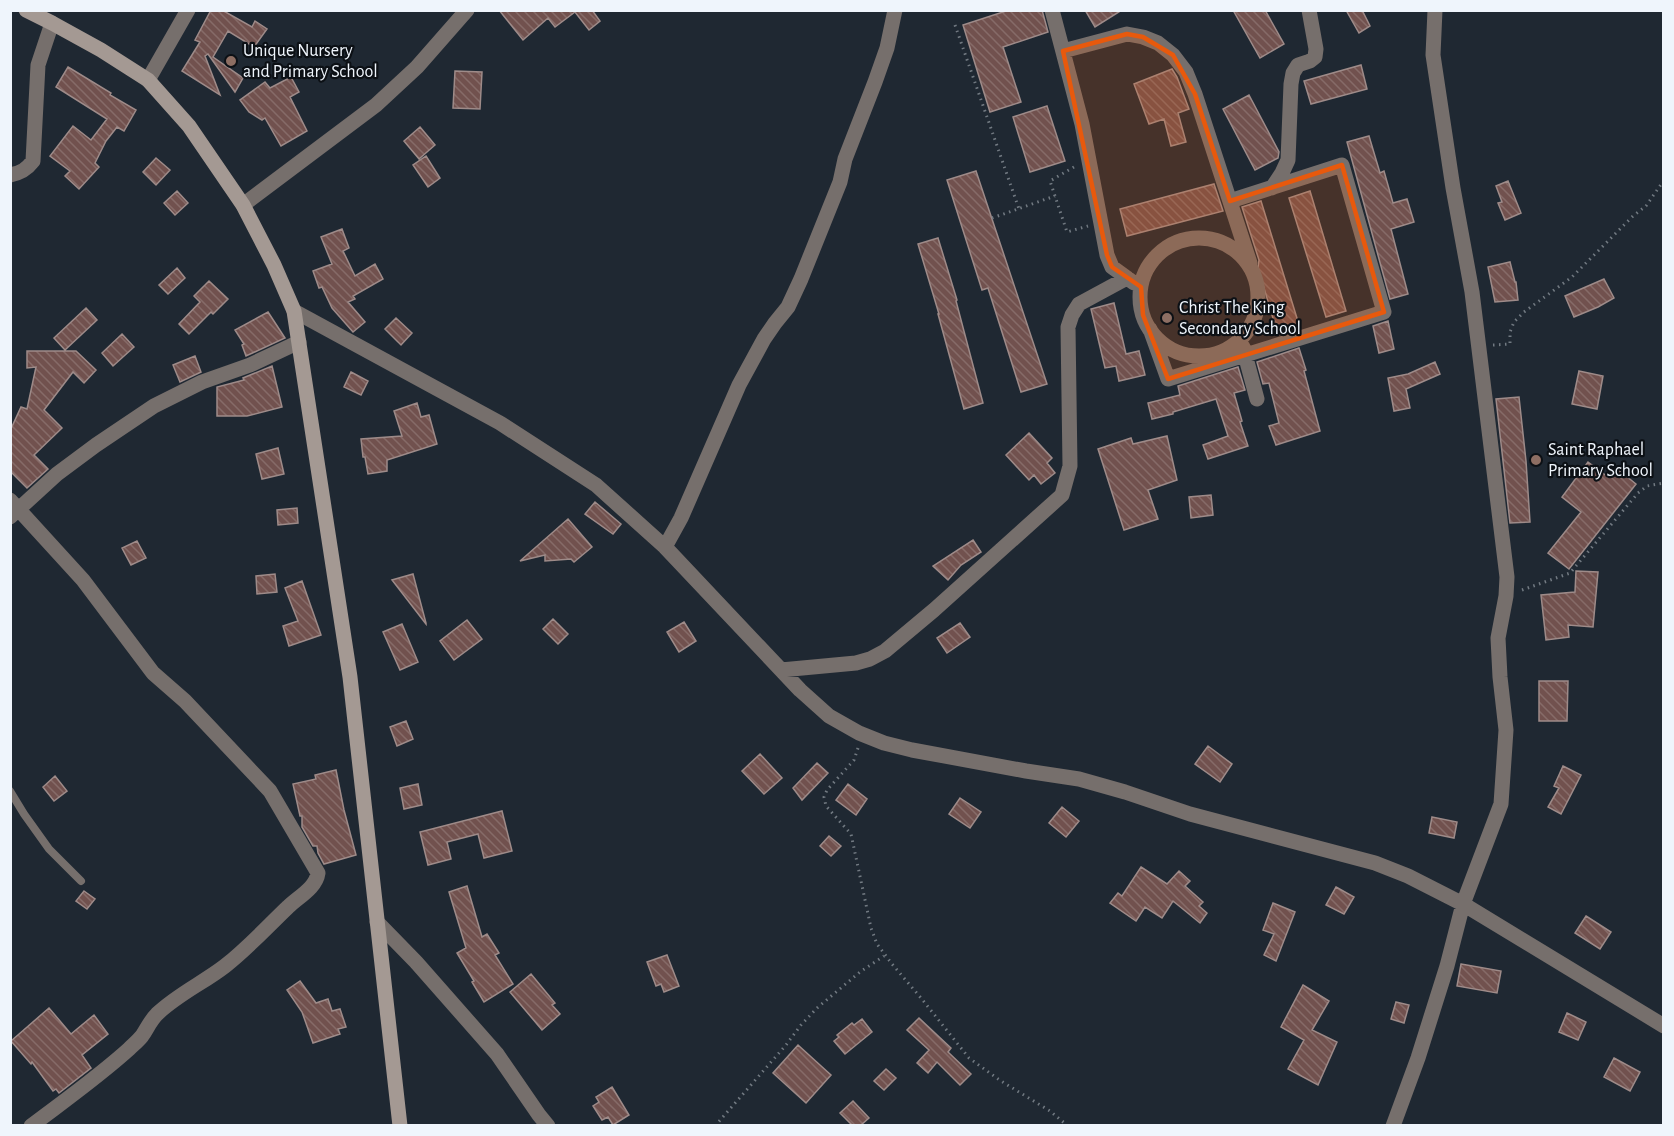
<svg xmlns="http://www.w3.org/2000/svg" width="1674" height="1136" font-family="'Alegreya Sans',sans-serif">
<style>
.building{fill:url(#building-back-hatch);stroke:#9e8b89;stroke-width:1.5}
.lines{fill:none;stroke-linecap:round;stroke-linejoin:round}
.path{stroke:#727a82;stroke-width:3;stroke-dasharray:1.5 4.5;stroke-linecap:butt}
.lane{stroke:#766f6c;stroke-width:8}
.street{stroke:#766f6c;stroke-width:15}
.secondary{stroke:#a49993;stroke-width:15}
.marked{fill:#e8590c;fill-opacity:0.2;stroke:#e8590c;stroke-width:4.5;stroke-linejoin:round}
.education-dot{fill:#8d6e63;stroke:#0c1015;stroke-width:2}
.labels{text-anchor:middle;dominant-baseline:central;stroke-width:4.5;stroke-linejoin:round;paint-order:stroke}
.poi-label{font-size:18px;fill:#eff5fc;stroke:#0c1015;text-anchor:start}
</style>
<defs>
<pattern id="building-back-hatch" width="6" height="6" patternUnits="userSpaceOnUse" patternTransform="scale(1.5)"><rect width="6" height="6" fill="#71514e"/><path d="M-1 5l2 2M0 0l6 6M5-1l2 2" fill="none" stroke="#866b68"/></pattern>
</defs>
<rect width="100%" height="100%" fill="#1f2832"/>
<path class="building" d="M211,10H222L252,27L255,21L267,29L254,47L228,31L213,57L243,78L235,92L208,54L205,56L220,95L182,71L200,42L195,40Z
M499,10H592L600,21L589,30L575,12L555,27L548,18L523,40Z
M1009,10H1042L1048,32L1003,47L1021,102L990,112L963,25Z
M1085,10H1122L1095,27Z
M1233,10H1265L1284,44L1260,58Z
M1346,10H1362L1370,26L1359,33Z
M1361,65L1367,89L1311,104L1304,81Z
M68,67L111,93L110,95L136,110L124,131L117,127L106,141L95,163L99,167L79,189L65,176L70,171L50,156L73,126L91,140L107,119L56,87Z
M1172,69L1177,77L1189,109L1178,113L1186,142L1171,146L1164,119L1149,124L1134,84Z
M455,71L482,72L480,109L453,108Z
M291,77L299,92L290,97L307,131L281,146L265,118L262,120L249,112L240,100L265,82L270,88Z
M1249,95L1279,152L1278,158L1255,170L1223,109Z
M1047,106L1065,161L1030,172L1013,117Z
M420,127L435,145L419,159L404,141Z
M1369,136L1380,173L1384,171L1393,203L1407,199L1414,222L1391,229L1408,294L1390,299L1347,142Z
M426,156L440,178L428,187L413,165Z
M156,158L170,170L156,185L143,172Z
M976,171L1047,384L1021,392L988,288L982,290L947,180Z
M1508,181L1521,213L1505,220L1498,203L1502,202L1496,186Z
M1214,184L1223,211L1127,236L1120,209Z
M177,191L188,203L175,215L164,203Z
M1310,191L1346,311L1326,317L1289,198Z
M1261,201L1300,328L1278,335L1258,268L1259,260L1242,207Z
M342,229L349,248L343,251L355,276L375,264L383,279L353,296L355,299L348,302L365,322L353,332L332,308L322,287L319,288L313,271L332,264L321,237Z
M938,238L957,300L956,301L983,403L964,409L938,314H939L918,244Z
M1510,262L1515,282H1516L1518,300L1495,302L1488,267Z
M177,268L185,278L168,294L159,285Z
M1604,279L1614,298L1598,307L1574,317L1565,296Z
M209,281L228,299L213,314L211,312L189,334L179,324L200,302L194,296Z
M1114,303L1126,354L1139,351L1145,375L1119,381L1116,366L1105,368L1091,309Z
M86,308L97,320L65,350L54,338Z
M268,312L285,338L246,356L242,345L244,344L235,330Z
M396,318L412,333L401,345L385,329Z
M1388,321L1394,349L1379,353L1373,326Z
M122,334L134,347L113,366L102,353Z
M1299,348L1306,370L1304,371L1320,431L1276,445L1269,426L1279,423L1269,383L1263,384L1257,362Z
M27,351H76L96,370L84,383L73,372L44,410L62,428L34,455L48,469L27,488L10,471V431L21,407L27,409L36,367L27,368Z
M195,356L201,372L180,382L173,365Z
M1435,362L1440,374L1406,389L1410,408L1394,411L1388,378L1408,374Z
M272,366L282,407L247,416H217V387L244,380L243,378Z
M1238,367L1245,390L1234,393L1242,421L1240,422L1248,446L1208,459L1203,445L1228,436L1216,399L1173,412V414L1152,419L1148,403L1180,395L1178,386Z
M1579,371L1603,376L1597,409L1572,404Z
M351,372L368,381L361,395L344,387Z
M1519,397L1526,461L1530,522L1510,523L1496,399Z
M417,403L421,417L429,415L437,444L387,460V471L368,474L365,457H363L361,439L402,436L394,411Z
M1029,433L1052,458L1047,463L1055,473L1041,484L1034,475L1029,480L1006,455Z
M1167,436L1177,480L1148,490L1158,519L1124,530L1098,449L1131,438L1133,444Z
M278,448L284,474L262,479L256,454Z
M1588,462L1608,477L1615,467L1636,484L1569,569L1548,553L1581,512L1562,497Z
M1211,495L1213,515L1191,518L1189,497Z
M595,502L621,524L613,534L585,514Z
M297,508L298,523L278,525L277,510Z
M568,519L592,547L574,562L571,559L545,561V555L520,561Z
M973,540L981,552L961,565L948,580L933,566Z
M137,541L146,558L131,565L122,548Z
M1576,571L1598,572L1593,627L1568,625L1569,637L1546,640L1541,595L1575,592Z
M275,574L277,592L257,594L256,576Z
M413,574L426,623V624L392,580Z
M302,581L321,635L289,646L283,626L298,621L285,588Z
M553,619L568,634L558,644L543,629Z
M467,620L482,639L454,660L440,641Z
M684,622L696,641L679,652L667,632Z
M960,623L970,637L947,653L937,638Z
M402,624L418,662L400,670L383,632Z
M1539,681H1568L1567,721H1539Z
M406,721L413,739L397,746L390,727Z
M1208,746L1232,764L1220,782L1195,764Z
M760,754L782,778L764,794L742,771Z
M817,763L828,773L802,800L793,788Z
M1563,766L1581,775L1561,814L1548,807L1559,788L1554,786Z
M336,770L344,810L356,855L324,864L318,853L317,846H313L302,827V816H300L293,784L316,779L315,775Z
M55,776L67,791L54,801L43,787Z
M418,784L422,805L404,809L400,788Z
M848,784L867,799L856,815L836,800Z
M960,798L981,812L970,828L949,814Z
M1062,807L1079,821L1066,837L1049,823Z
M502,811L512,851L484,858L478,834L447,842L451,859L428,865L420,832Z
M1432,817L1457,822L1454,838L1429,833Z
M829,836L841,846L831,856L820,846Z
M1141,867L1167,884L1179,871L1190,881L1185,886L1203,902L1199,906L1207,913L1200,923L1173,901L1162,918L1145,907L1136,921L1110,903L1118,893L1122,896Z
M467,886L482,937L487,934L499,953L495,955L513,984L484,1002L472,982L474,981L457,953L466,948L449,892Z
M1336,887L1354,897L1344,914L1326,905Z
M84,891L95,899L87,909L76,901Z
M1273,903L1295,912L1276,961L1264,955L1274,934L1263,930Z
M1586,916L1611,932L1600,949L1575,933Z
M667,955L679,986L664,992L661,984L656,986L647,962Z
M1461,964L1501,971L1497,993L1457,986Z
M531,974L555,1003L552,1005L560,1014L542,1030L510,992Z
M300,981L316,1003L328,999L332,1011L340,1009L346,1027L338,1029L340,1034L313,1043L302,1012L287,990Z
M1303,985L1329,1001L1312,1030L1337,1042L1318,1085L1288,1069L1304,1040L1281,1027Z
M1396,1002L1409,1005L1404,1023L1391,1019Z
M49,1008L71,1034L94,1015L108,1034L82,1055L91,1068L59,1093L56,1089L53,1091L32,1062L31,1064L11,1041Z
M1567,1013L1586,1022L1578,1040L1559,1032Z
M919,1018L951,1048L948,1052L971,1074L960,1085L937,1062L928,1073L917,1063L929,1050L907,1030Z
M862,1019L872,1032L845,1054L834,1041L839,1037L837,1035L852,1023L854,1025Z
M798,1045L831,1075L806,1103L773,1073Z
M1614,1058L1640,1072L1630,1091L1604,1077Z
M886,1069L896,1078L884,1090L874,1081Z
M612,1087L629,1115L613,1125L608,1117L602,1120L593,1106L599,1102L596,1097Z
M853,1101L869,1118L861,1125H852L840,1113Z"/>
<g class="lines">
<path class="path" d="M955,25L1019,209
M1074,167L1050,181L1067,232L1088,226
M992,218L1055,196
M1493,345L1510,344V332L1514,322L1524,312L1572,277L1633,216L1646,206L1664,180
M1522,590L1570,573L1638,493L1647,486L1664,483
M858,748L854,760L827,790L824,797L826,806L851,834L871,928L877,944L892,964L921,998L969,1058L1001,1081L1050,1111L1068,1126
M715,1126L786,1045L801,1025L817,1008L860,972L884,956"/>
<path class="lane" d="M10,791L24,814L49,849L81,881"/>
<path class="street" d="M1052,10L1082,124L1107,255L1112,267L1134,283
M1063,51L1127,34L1143,37L1158,43L1173,55L1186,72L1195,94L1250,263
M148,80L188,10
M10,175C21,173 27,169 33,161L38,65L52,23
M1272,188L1282,173L1288,160L1291,84L1293,73L1298,65L1310,61L1315,57L1316,49L1309,10
M243,205L376,105L417,67L467,10
M1140 297a59 59 0 1 1 118 0a59 59 0 1 1-118 0Z
M294,311L500,423L596,485L665,547L800,690L829,716L859,733L884,743L912,750L1026,771L1079,779L1125,792L1190,814L1375,863L1408,876L1463,904L1664,1026
M1150,329L1168,379L1384,312L1342,165L1230,201
M1243,347L1257,399
M10,500L83,580L153,673L185,701L270,791L318,873C316,888 298,897 288,907C267,927 248,948 225,966C203,983 178,994 157,1014C150,1021 147,1029 142,1036C138,1041 133,1045 129,1049C98,1077 64,1101 31,1126
M10,517L57,474L96,445L154,406L202,382L250,365L299,342
M665,547L681,518L739,385L764,339L775,323L788,307L801,279L840,182L845,159L875,82L887,48L895,10
M781,670L856,663L870,659L885,651L934,610L1062,495L1070,466L1068,327L1072,315L1079,304L1127,278
M377,922L416,962L497,1054L539,1115L548,1126
M1393,1126L1418,1058L1447,966L1463,904L1501,804L1506,730L1500,677L1498,638L1506,596L1507,577L1472,292L1453,188L1433,55L1435,10"/>
<path class="secondary" d="M26,10L52,23L101,50L148,80L189,126L243,205L274,265L294,311L350,677L400,1126"/>
</g>
<path class="marked" d="M1127,34L1143,37L1173,55L1195,94L1230,201L1342,165L1384,312L1168,379L1143,315L1141,287L1112,267L1107,255L1063,51Z"/>
<g class="education-dot">
<circle cx="231" cy="61" r="6"/>
<circle cx="1167" cy="318" r="6"/>
<circle cx="1536" cy="460" r="6"/>
</g>
<g class="labels">
<g class="poi-label">
<text x="243" y="51">Unique Nursery<tspan x="243" dy="21">and Primary School</tspan></text>
<text x="1179" y="308">Christ The King<tspan x="1179" dy="21">Secondary School</tspan></text>
<text x="1548" y="450">Saint Raphael<tspan x="1548" dy="21">Primary School</tspan></text>
</g>
</g>
<rect width="1674" height="1136" fill="none" stroke="#eff5fc" stroke-width="24"/>
</svg>
